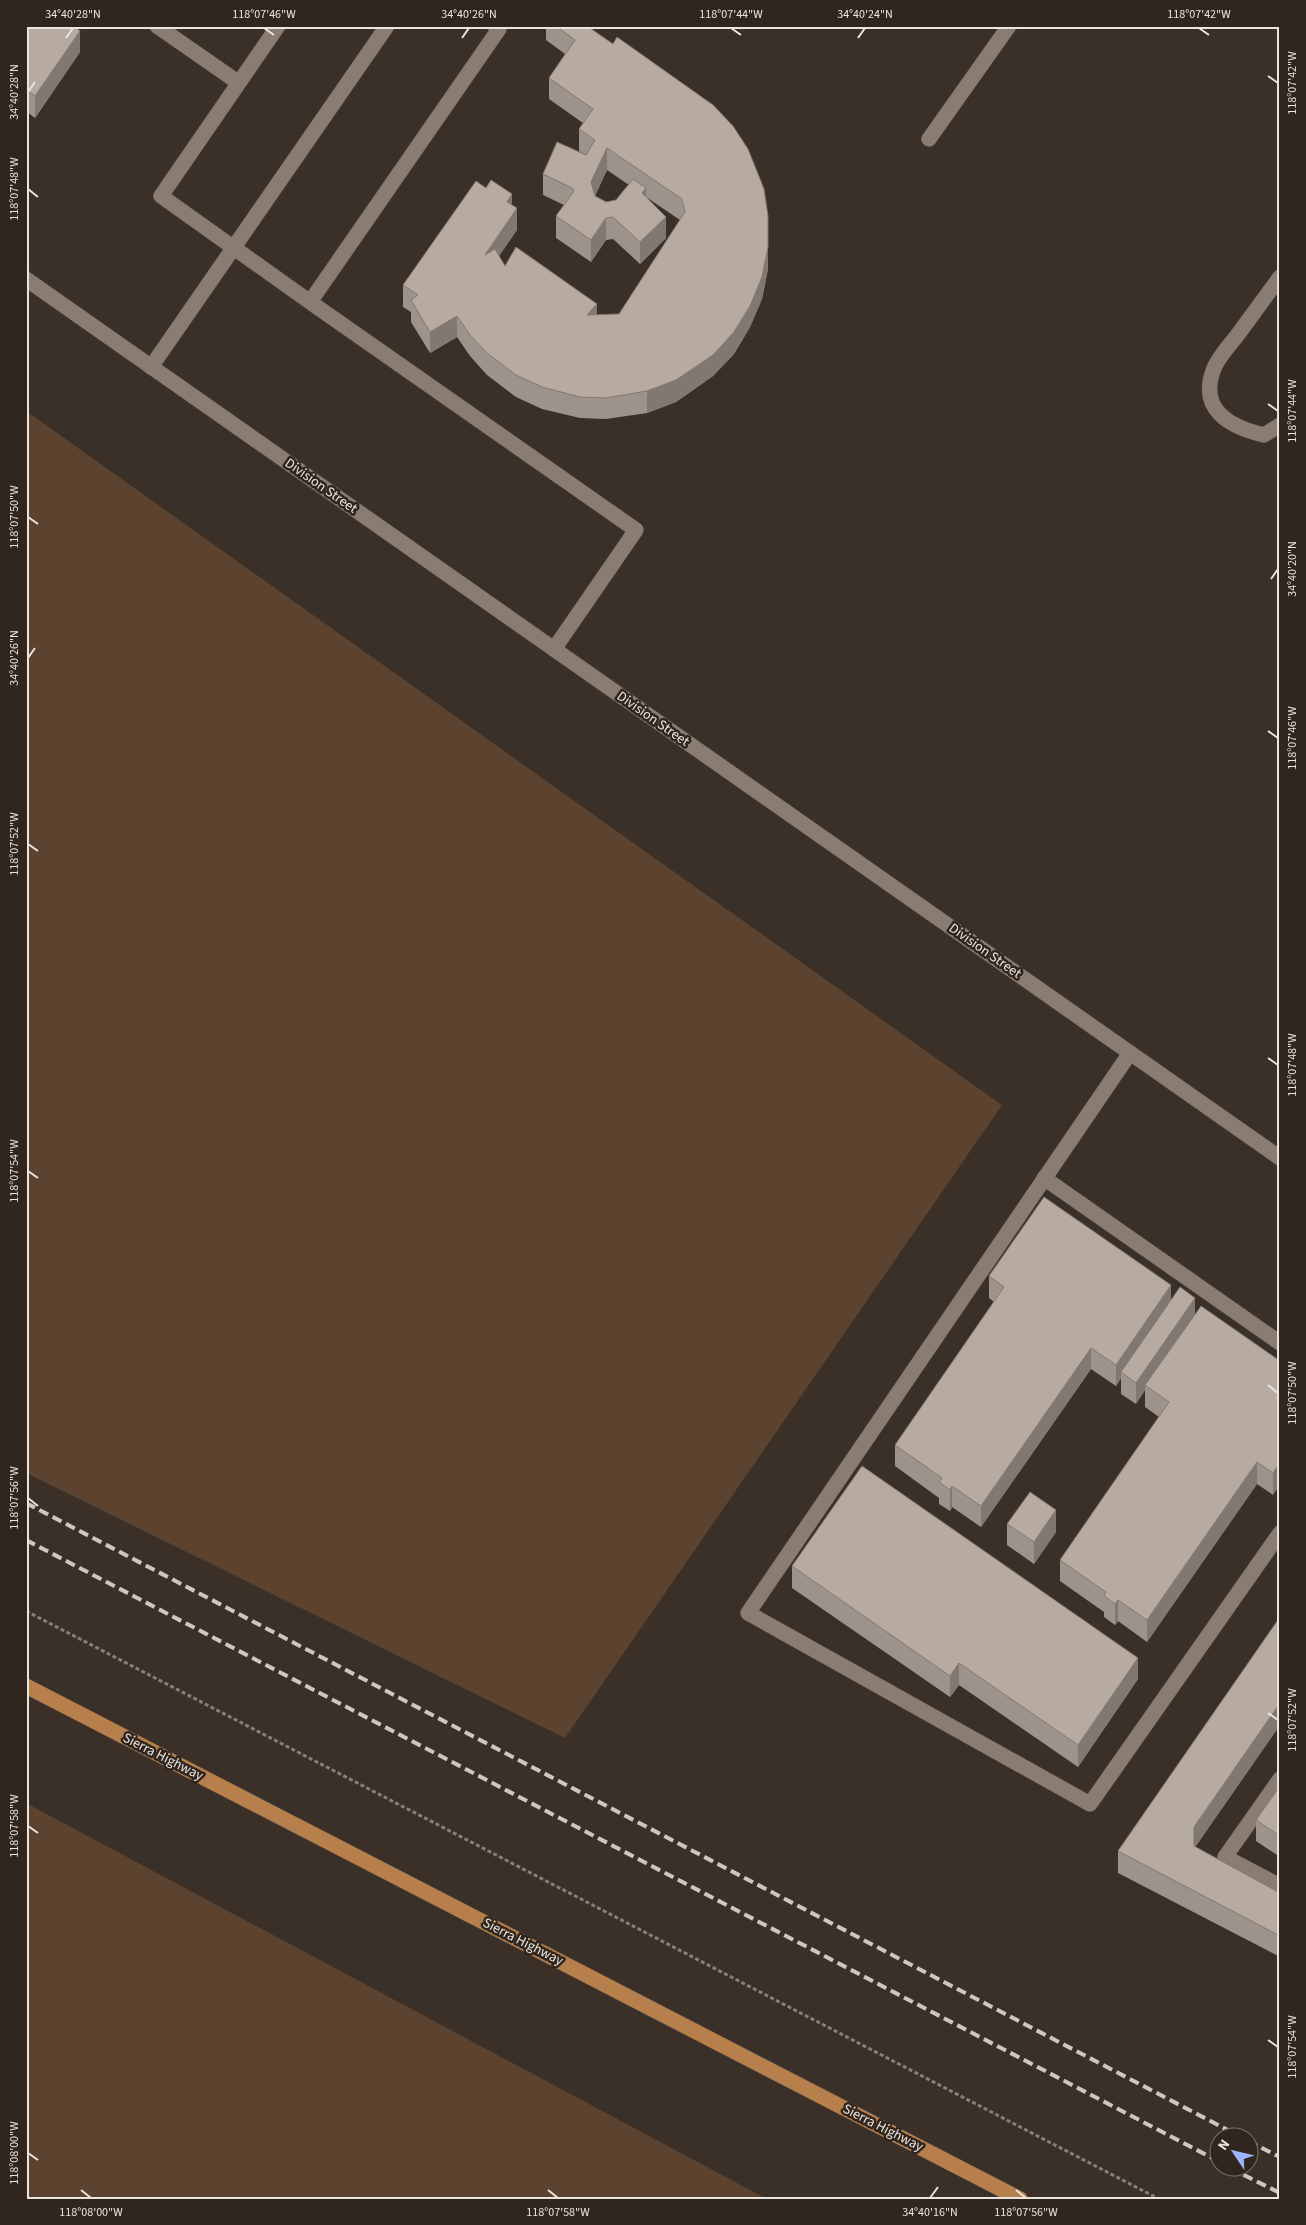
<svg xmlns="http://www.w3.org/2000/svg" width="1306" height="2225" font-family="'Source Sans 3',sans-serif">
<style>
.green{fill:#5b432f}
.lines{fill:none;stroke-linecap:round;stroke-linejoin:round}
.service-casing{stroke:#564d46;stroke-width:16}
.secondary-casing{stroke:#564d46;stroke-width:16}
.primary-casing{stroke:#564d46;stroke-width:16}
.path{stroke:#888078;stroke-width:3;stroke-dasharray:4 2.5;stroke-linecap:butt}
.service{stroke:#897d73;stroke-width:15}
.secondary{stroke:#897d73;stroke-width:15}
.primary{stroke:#b67f4b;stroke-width:15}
.rail{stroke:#cec7c1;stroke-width:4;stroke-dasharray:10 5;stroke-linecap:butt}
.wall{fill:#9d938a;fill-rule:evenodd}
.shaded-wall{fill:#807871}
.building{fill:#b7aba1;stroke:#807871}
.ticks{fill:none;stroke:#ebe5df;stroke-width:2}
.labels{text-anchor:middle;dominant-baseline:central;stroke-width:5;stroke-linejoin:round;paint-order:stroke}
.street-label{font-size:14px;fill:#ebe5df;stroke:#30261e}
.neatline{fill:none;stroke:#ebe5df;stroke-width:2}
.ticks-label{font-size:12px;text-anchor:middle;fill:#ebe5df}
</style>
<rect width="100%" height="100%" fill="#3a3027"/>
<path class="green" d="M26,411L1002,1105L565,1738L26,1473Z
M26,1803L767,2199H26Z"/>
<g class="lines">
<defs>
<path id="service" d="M157,26L239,83
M278,26L161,196L310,302
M495,26L499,29L310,302L636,530L554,649
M929,139L1009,26
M1280,277C1266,296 1253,314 1239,333C1231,344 1217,358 1213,371C1199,410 1230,427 1264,435L1280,425
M151,367L387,26
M1130,1053L748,1613L1090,1804L1280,1533
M1044,1178L1280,1343
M1280,1779L1225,1857L1280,1886"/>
<path id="secondary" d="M26,279L1280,1158"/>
<path id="primary" d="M26,1686L1020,2199"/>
</defs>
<use href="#service" class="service-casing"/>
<use href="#secondary" class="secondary-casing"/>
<use href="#primary" class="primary-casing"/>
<path class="path" d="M26,1611L1159,2199"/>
<use href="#service" class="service"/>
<use href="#secondary" class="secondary"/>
<use href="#primary" class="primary"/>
<path class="rail" d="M26,1503L1243,2138
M26,1540L1218,2161
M1248,2141L1280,2157
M1230,2168L1280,2193"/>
</g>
<path class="wall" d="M26,26L80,52L35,118L26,111Z
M546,26H589V28L768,269L762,299L750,327L734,354L713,376L676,402L647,413L606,419L580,418L542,409L516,397L487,375L470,356L457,337L430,353L411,322V312L403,307V285L512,205L517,230L499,256L505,266L597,315L619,314L680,220L646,197L666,238L640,264L613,239L606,240L591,262L556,238V216L564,205L543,195V174L584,154L579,151V129L583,123L549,99V78L565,54L546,40ZM607,170L629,185L616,200L606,202L595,196Z
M989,1276L1171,1301L1195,1315L1280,1361L1273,1495L1257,1484L1147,1642L1118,1621L1115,1625L1104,1617V1612L1060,1581V1560L1159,1417L1145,1407V1390L1136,1404L1121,1394V1378L1116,1386L1091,1369L981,1527L952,1507L950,1511L939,1504V1498L895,1466V1445L994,1302L989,1298Z
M1007,1524L1056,1532L1034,1564L1007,1545Z
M792,1566L1138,1679L1078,1767L959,1685L950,1697L792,1588Z
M1280,1617V1725L1195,1847L1280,1893V1957L1118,1873V1851Z
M1280,1786V1857L1256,1841V1820Z"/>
<path class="shaded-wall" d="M80,31V52L35,118V96Z
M607,148V170L591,203V182Z
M646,188V209L642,193Z
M512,194V215L507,202Z
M517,208V230L485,276V255Z
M768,216V269L762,299L750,327L734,354L713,376L676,402L647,413V391Z
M666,217V238L640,264V242Z
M606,218V240L591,262V240Z
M597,304V325L587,315Z
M457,316V337L430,353V332Z
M1171,1285V1307L1121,1372V1378L1116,1386V1365Z
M1195,1298V1319L1145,1385V1390L1136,1404V1383Z
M1091,1348V1369L981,1527V1506Z
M1257,1462V1484L1147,1642V1620Z
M1280,1463V1485L1273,1495V1473Z
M952,1486V1507L950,1511V1490Z
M1056,1510V1532L1034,1564V1542Z
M1118,1600V1621L1115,1625V1604Z
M1138,1658V1679L1078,1767V1745Z
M959,1663V1685L950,1697V1676Z
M1280,1703V1725L1194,1849V1827Z"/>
<path class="building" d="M26,26H74L80,31L35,96L26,90Z
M556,26H587L613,44L617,37L713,105L733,126L748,149L764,189L768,216V247L762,277L750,306L734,332L713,355L676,380L647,391L606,398L580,397L542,387L516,375L487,353L470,335L457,316L430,332L411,300L418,295L403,285L476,181L486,188L491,180L512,194L507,202L517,208L485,255L495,249L505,266L516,247L597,304L587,315L619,314L685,212L682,199L607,148L591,182L595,196L606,202L616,200L633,179L646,188L642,193L666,217L640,242L613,217L606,218L591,240L556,216L574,191L572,188L543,174L557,142L586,155L595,140L579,129L593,109L549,78L575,40Z
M1044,1197L1171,1285L1116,1365L1091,1348L981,1506L952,1486L950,1490L939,1482L942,1478L895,1445L1004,1287L989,1276Z
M1180,1287L1195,1298L1136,1383L1121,1372Z
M1201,1306L1280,1361V1463L1273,1473L1257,1462L1147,1620L1118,1600L1115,1604L1104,1596L1106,1592L1060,1560L1169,1402L1145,1385Z
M862,1466L1138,1658L1078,1745L959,1663L950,1676L792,1566Z
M1030,1492L1056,1510L1034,1542L1007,1524Z
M1280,1617V1703L1194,1827V1846L1280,1893V1936L1118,1851Z
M1280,1786V1836L1256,1820Z"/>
<path class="ticks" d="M264,28L274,35M731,28L741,35M1199,28L1209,35M66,38L73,28M462,38L469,28M858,38L865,28M1268,76L1278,83M28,92L35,82M28,189L38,197M1268,404L1278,411M28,517L38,524M1271,579L1278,569M28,658L35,648M1268,731L1278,738M28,844L38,851M1268,1058L1278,1065M28,1171L38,1178M1268,1385L1278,1393M28,1498L38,1506M1268,1713L1278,1720M28,1826L38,1833M1268,2040L1278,2047M28,2153L38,2160M81,2190L91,2198M548,2190L558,2198M1016,2190L1026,2198M930,2198L938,2187"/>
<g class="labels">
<g class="street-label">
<text transform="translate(321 486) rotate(35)">Division Street</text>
<text transform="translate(653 719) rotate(35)">Division Street</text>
<text transform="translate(985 951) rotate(35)">Division Street</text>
<text transform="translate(163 1757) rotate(27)">Sierra Highway</text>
<text transform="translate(523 1942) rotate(27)">Sierra Highway</text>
<text transform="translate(883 2128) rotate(27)">Sierra Highway</text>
</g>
</g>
<rect width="1306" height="2225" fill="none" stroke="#30261e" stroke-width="55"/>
<g transform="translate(1234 2152) rotate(305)"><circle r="24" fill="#30261e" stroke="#7b726b"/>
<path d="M0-4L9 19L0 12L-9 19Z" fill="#9db4fd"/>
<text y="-8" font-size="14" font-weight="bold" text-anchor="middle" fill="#ebe5df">N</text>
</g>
<rect x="28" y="28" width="1250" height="2170" class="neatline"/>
<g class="ticks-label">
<text x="73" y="18">34°40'28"N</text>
<text x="264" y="18">118°07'46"W</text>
<text x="469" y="18">34°40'26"N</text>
<text x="731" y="18">118°07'44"W</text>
<text x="865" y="18">34°40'24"N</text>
<text x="1199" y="18">118°07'42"W</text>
<text transform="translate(1292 83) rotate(-90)" y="4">118°07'42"W</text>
<text transform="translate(14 92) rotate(-90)" y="4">34°40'28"N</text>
<text transform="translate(14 189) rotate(-90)" y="4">118°07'48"W</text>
<text transform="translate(1292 411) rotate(-90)" y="4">118°07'44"W</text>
<text transform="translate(14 517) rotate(-90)" y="4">118°07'50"W</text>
<text transform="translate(1292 569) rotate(-90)" y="4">34°40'20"N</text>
<text transform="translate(14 658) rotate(-90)" y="4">34°40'26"N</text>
<text transform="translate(1292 738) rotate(-90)" y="4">118°07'46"W</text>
<text transform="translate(14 844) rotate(-90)" y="4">118°07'52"W</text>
<text transform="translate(1292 1065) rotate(-90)" y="4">118°07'48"W</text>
<text transform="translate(14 1171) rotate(-90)" y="4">118°07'54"W</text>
<text transform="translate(1292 1393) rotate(-90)" y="4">118°07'50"W</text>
<text transform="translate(14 1498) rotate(-90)" y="4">118°07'56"W</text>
<text transform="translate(1292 1720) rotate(-90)" y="4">118°07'52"W</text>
<text transform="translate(14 1826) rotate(-90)" y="4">118°07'58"W</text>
<text transform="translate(1292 2047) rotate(-90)" y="4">118°07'54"W</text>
<text transform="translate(14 2153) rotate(-90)" y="4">118°08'00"W</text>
<text x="91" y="2216">118°08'00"W</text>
<text x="558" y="2216">118°07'58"W</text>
<text x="930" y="2216">34°40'16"N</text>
<text x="1026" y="2216">118°07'56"W</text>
</g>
</svg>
